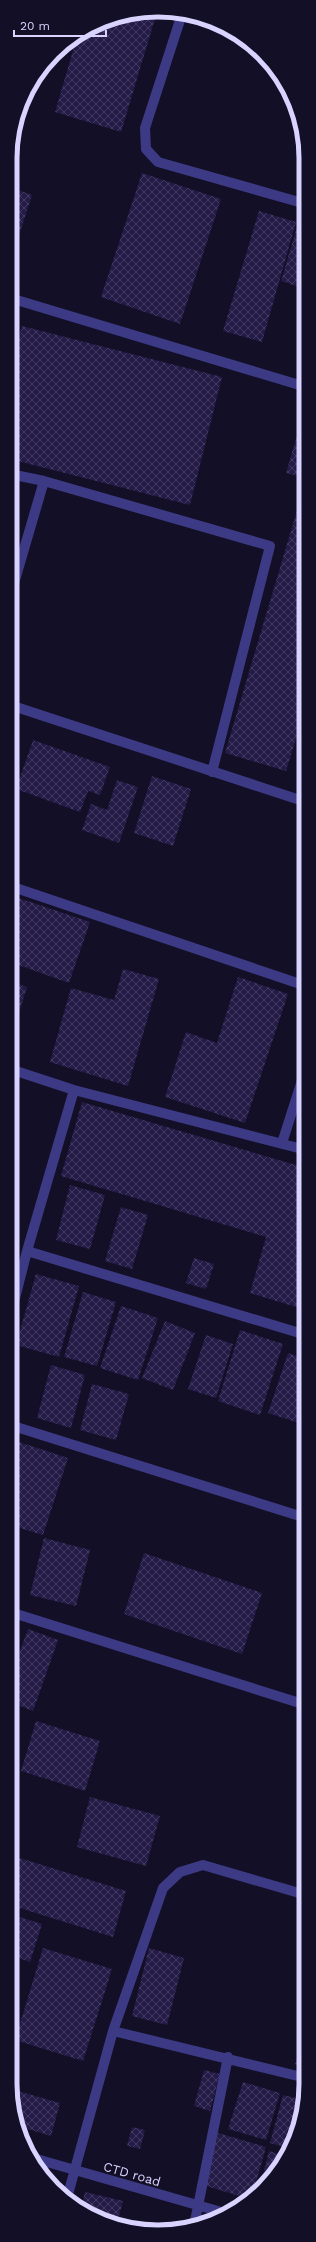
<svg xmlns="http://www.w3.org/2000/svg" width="316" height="2242" font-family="'Work Sans',sans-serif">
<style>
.building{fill:url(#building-cross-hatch)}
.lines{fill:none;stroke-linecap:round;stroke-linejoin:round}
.minor{stroke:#3d3a85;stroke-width:10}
.labels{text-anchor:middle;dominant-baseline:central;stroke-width:3.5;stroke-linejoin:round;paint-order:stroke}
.street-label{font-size:13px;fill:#d9d4ff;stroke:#130f26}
.rim{fill:none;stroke:#d9d4ff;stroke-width:5}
</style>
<defs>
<pattern id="building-cross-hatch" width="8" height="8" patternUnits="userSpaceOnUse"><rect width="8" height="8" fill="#241b47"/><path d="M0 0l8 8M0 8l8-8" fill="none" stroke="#433b63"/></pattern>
</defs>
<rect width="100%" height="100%" fill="#130f26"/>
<path class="building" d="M157,12L121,132L55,112L77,37L111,18Z
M142,173L221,199L180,324L101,297Z
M10,187L32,195L11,260H10Z
M259,211L296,222L262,342L223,331Z
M299,220L306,221V289L281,281Z
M22,326L222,377L190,505L10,459V374Z
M305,408H306V478L286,473Z
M298,507L306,509V706L286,771L225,753Z
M33,740L110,767L100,795L88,791L80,812L16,789Z
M152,776L191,789L173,846L134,833Z
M117,780L138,787L119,843L82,830L91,804L107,810Z
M10,895L90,922L69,983L10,962Z
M123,969L159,979L128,1086L50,1062L71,988L114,1000Z
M238,977L288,994L245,1123L165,1097L186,1032L217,1043Z
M10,981L27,987L11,1039H10Z
M82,1102L306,1168V1310L250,1293L266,1237L61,1176Z
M70,1185L105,1195L90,1249L56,1240Z
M121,1207L148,1215L132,1269L105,1261Z
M194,1258L214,1264L206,1289L186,1283Z
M36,1274L79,1286L59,1357L16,1345Z
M83,1292L116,1302L97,1366L64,1357Z
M121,1306L158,1318L138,1380L100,1368Z
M165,1321L195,1333L173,1390L142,1378Z
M240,1330L283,1344L260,1415L218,1401Z
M206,1335L233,1344L216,1398L188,1389Z
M288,1353L306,1359V1403L299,1423L268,1413Z
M51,1365L85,1375L71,1428L37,1418Z
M92,1384L129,1394L116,1440L80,1430Z
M10,1439L68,1458L43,1535L10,1525Z
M44,1538L90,1550L76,1606L30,1595Z
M144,1553L262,1593L242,1654L124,1614Z
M28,1629L58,1640L33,1711L10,1702V1678Z
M36,1721L100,1741L85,1791L21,1771Z
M90,1797L160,1816L146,1866L77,1847Z
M10,1855L126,1891L113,1937L10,1905Z
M10,1914L42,1924L30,1962L10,1955Z
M43,1948L112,1969L83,2061L15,2040Z
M149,1948L184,1958L167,2025L132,2016Z
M10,1989L18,1991L10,2015Z
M305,2031H306V2067L295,2064Z
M204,2070L220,2074L210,2111L194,2106Z
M243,2082L280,2093L266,2140L228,2129Z
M11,2089L60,2103L51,2136L18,2126Z
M283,2095L304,2100L291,2149L270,2143Z
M132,2127L145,2130L140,2149L127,2146Z
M218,2133L266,2147L252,2197L249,2199L203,2185Z
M269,2151L286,2156L259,2191Z
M85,2192L123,2201L117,2224L101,2221L81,2207Z"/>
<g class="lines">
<path class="minor" d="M182,14L145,128L146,149L158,162L306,204
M10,298L306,387
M10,474L44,481L270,546L212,772
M10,597L44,481
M10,705L306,802
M10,886L306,986
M10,1069L74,1090L306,1150
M282,1143L306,1068
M27,1251L306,1335
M10,1318L27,1251L74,1090
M10,1425L306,1518
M10,1612L306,1705
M306,1720L303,1740L306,1741
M113,2031L306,2078
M33,2158L225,2213
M67,2198L113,2031L163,1888L180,1872L203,1865L306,1895
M194,2226L228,2057"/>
</g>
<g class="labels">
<g class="street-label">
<text transform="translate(132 2174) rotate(16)">CTD road</text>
</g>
</g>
<path d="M0 0H316V2242H0ZM158 17H158A141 141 0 0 1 299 158V2084A141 141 0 0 1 158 2225H158A141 141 0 0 1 17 2084V158A141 141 0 0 1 158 17Z" fill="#130f26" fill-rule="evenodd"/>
<path class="rim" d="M158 17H158A141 141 0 0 1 299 158V2084A141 141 0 0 1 158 2225H158A141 141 0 0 1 17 2084V158A141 141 0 0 1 158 17Z"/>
<path d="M14 30v6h92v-6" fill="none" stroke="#d9d4ff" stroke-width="2"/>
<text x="20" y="30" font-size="12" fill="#d9d4ff" stroke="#130f26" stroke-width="3" paint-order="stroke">20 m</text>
</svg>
